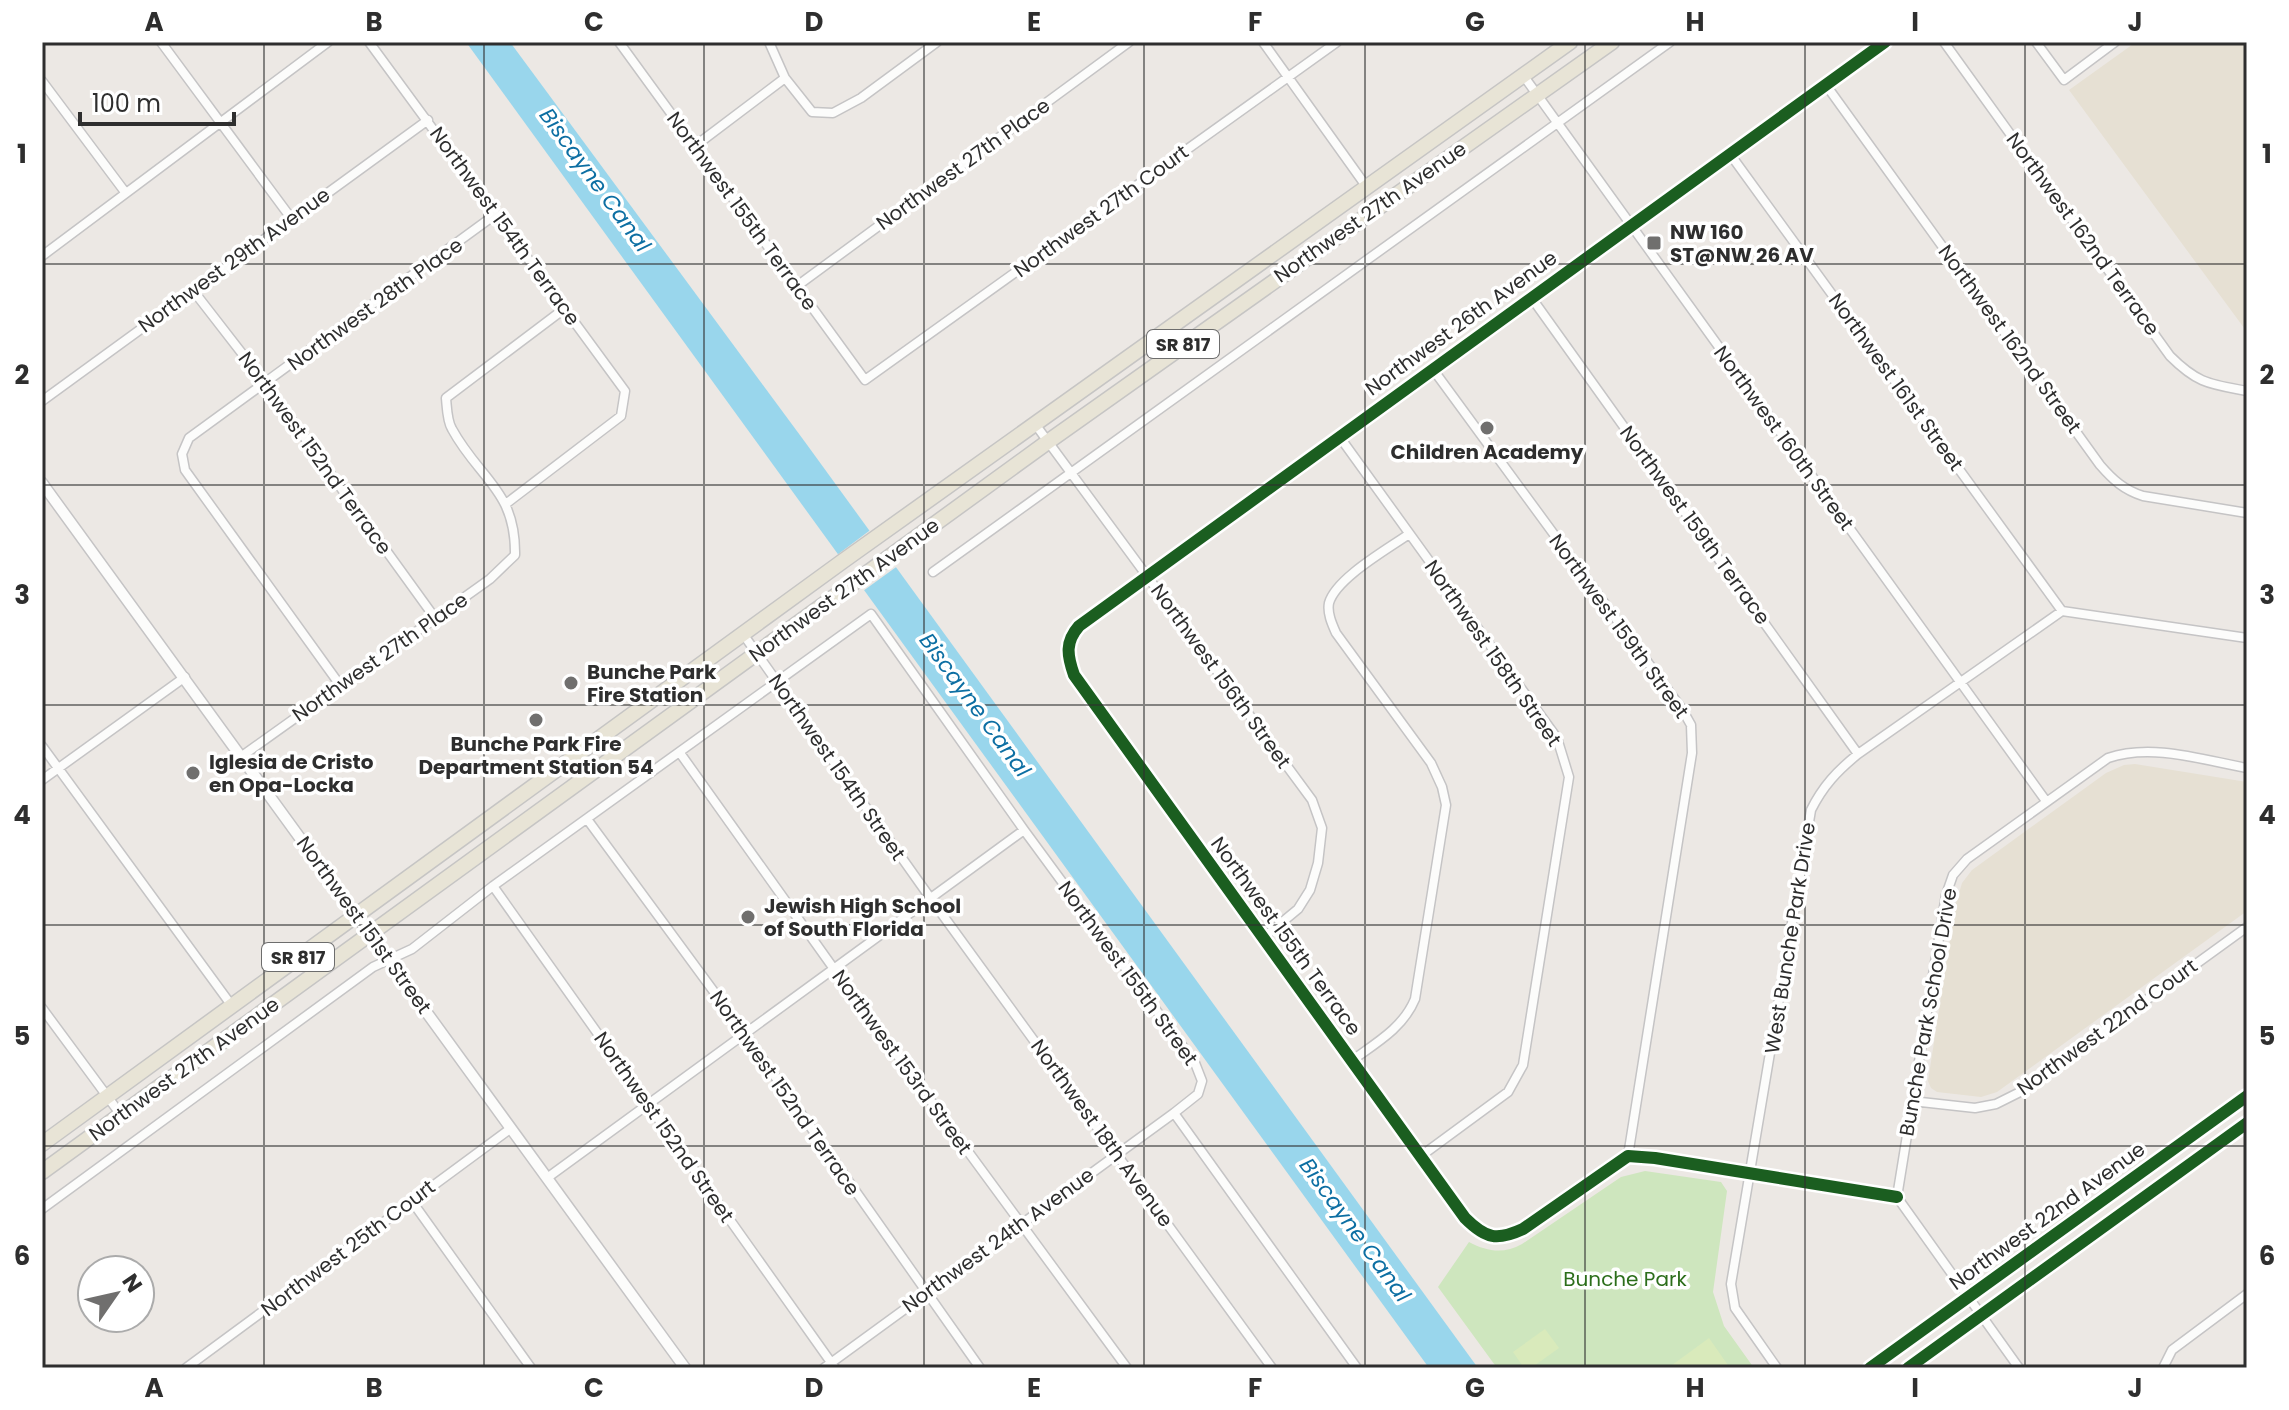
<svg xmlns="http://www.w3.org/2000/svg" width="2289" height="1410" font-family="Poppins,sans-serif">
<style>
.education{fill:#e6e0d3}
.green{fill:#cee6be}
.pitch{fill:#d9eabb}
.water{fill:#99d6ec}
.pier{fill:#ece8e4}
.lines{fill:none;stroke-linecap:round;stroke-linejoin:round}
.minor-casing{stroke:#c5c4c5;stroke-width:11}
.tertiary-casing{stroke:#c5c4c5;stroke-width:13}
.secondary-casing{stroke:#c5c4c5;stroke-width:15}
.primary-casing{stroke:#c6c5c4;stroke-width:17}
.minor{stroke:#fcfcfb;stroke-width:8}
.tertiary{stroke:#fcfcfb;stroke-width:10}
.secondary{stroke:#fcfcfb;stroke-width:12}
.primary{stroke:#e8e4d6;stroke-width:14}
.cycleway-casing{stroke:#fff;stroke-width:17}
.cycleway{stroke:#1b5e20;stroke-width:12}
.grid{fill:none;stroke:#2e2e2e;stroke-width:2;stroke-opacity:0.55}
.poi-dot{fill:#706f6e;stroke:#fff;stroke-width:3}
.labels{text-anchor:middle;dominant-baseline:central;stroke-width:7;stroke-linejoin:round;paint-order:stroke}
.shield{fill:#fff;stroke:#6d6d6d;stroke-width:2}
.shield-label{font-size:18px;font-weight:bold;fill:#2e2e2e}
.street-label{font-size:20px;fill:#2e2e2e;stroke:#fff}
.poi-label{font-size:20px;font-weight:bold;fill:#2e2e2e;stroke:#fff;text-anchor:start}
.park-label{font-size:20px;fill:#2c6e1b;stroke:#fff}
.water-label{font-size:22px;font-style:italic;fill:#0d6fa3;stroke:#fff}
.neatline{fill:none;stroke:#2e2e2e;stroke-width:3}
.grid-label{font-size:26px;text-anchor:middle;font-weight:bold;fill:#2e2e2e}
</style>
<rect width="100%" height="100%" fill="#ece8e4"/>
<path class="education" d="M2136,42H2247V332L2069,90Z
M2135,764L2247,782V911L1997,1092L1981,1097L1937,1092L1931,1088L1928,1081L1955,907L1962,883L1972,870L2106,773L2124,765Z"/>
<path class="green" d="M1645,1171L1721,1182L1727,1191L1713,1292L1724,1326L1754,1368H1497L1438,1287L1469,1242C1488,1252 1504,1254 1522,1244L1621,1177Z"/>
<path class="pitch" d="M1545,1329L1559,1348L1531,1368H1524L1513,1352Z
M1709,1338L1730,1368H1668Z"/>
<path class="water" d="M466,42H510L805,442L1478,1368H1429Z"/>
<path class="pier" d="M873,528L899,565L863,591L837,555Z"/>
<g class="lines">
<defs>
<path id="minor" d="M161,42L291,218
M369,42L625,391L621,416L507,503
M619,42L865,380L1337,42
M769,42L785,78L812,112L833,113L861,98L937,42
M1263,42L1366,186
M1885,42L1079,626C1065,642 1067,655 1074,675L1465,1218C1486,1239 1497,1241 1523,1229L1628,1156L1655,1158L1897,1197
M1944,42L2170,356C2198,384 2210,384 2247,391
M2036,42L2064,80L2115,42
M1523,75L2046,801
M42,81L125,192
M1826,85L2100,465C2113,480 2124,490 2143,496L2247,513
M695,146L785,78
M1730,154L2062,611
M42,256L328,42
M797,286L1129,42
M192,289L265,383L435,618
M1531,297L1858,754
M1432,368L1682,709L1691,725L1692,753L1628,1156
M42,401L428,120
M1035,424L1312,800L1322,828L1318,863L1310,890L1298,909L1263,938
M1339,436L1557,738L1569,777L1523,1065L1508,1092L1421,1156
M933,572L1670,42
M743,634L931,899L1272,1368
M340,685L185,470L182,454L189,438L496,214
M42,746L232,1006
M680,753L834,969L1127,1368
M242,756L490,579L515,555C516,490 479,479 452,429C447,421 447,408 446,398L564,309
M42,780L185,677
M587,819L745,1034L980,1368
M493,886L835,1368
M42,1008L121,1115
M1351,1061C1376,1043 1403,1028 1415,999L1446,805L1442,787L1431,763L1336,633C1332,624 1327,613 1329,603C1336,578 1388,549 1409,534
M1912,1101L1975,1108L1996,1104L2018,1093L2247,927
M1174,1113L1357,1368
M547,1178L1024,830
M1897,1197L1946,895L1953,875L1967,859L2108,758C2152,743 2203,760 2247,768
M1897,1197L2019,1368
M411,1200L531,1368
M42,1209L373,967L412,949L493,886L871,614L1024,830L1195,1063L1202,1081L1198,1094L1174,1113L824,1368
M186,1368L510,1129
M1777,1368L1735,1308L1731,1284L1811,810C1823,786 1837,771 1858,754L2062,611L2247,638
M2163,1368L2172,1350L2247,1294"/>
<path id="tertiary" d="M42,483L685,1368"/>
<path id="secondary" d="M1870,1368L2247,1096
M1908,1368L2247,1123"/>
<path id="primary" d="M42,1144L843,561L1570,42
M42,1172L1049,441L1612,42"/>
</defs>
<use href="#minor" class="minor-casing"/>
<use href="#tertiary" class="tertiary-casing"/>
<use href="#secondary" class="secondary-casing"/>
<use href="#primary" class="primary-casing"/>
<use href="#minor" class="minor"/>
<use href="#tertiary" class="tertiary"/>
<use href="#secondary" class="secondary"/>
<use href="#primary" class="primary"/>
<defs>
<path id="cycleway" d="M1885,42L1079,626C1065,642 1067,655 1074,675L1465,1218C1486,1239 1497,1241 1523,1229L1628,1156L1655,1158L1897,1197
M1870,1368L2247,1096
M1908,1368L2247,1123"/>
</defs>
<use href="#cycleway" class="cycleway-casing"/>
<use href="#cycleway" class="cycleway"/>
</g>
<path class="grid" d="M264,42V1368M484,42V1368M704,42V1368M924,42V1368M1144,42V1368M1365,42V1368M1585,42V1368M1805,42V1368M2025,42V1368M42,264H2247M42,485H2247M42,705H2247M42,925H2247M42,1146H2247"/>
<g class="poi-dot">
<rect x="1646" y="235" width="16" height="16" rx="4"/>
<circle cx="1487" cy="428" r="8"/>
<circle cx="571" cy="683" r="8"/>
<circle cx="536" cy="720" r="8"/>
<circle cx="193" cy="773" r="8"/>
<circle cx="748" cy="917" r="8"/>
</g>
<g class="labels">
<g class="shield">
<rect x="1147" y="330" width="72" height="28" rx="6"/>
<rect x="262" y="943" width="72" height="28" rx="6"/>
</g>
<g class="shield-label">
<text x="1183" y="344">SR 817</text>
<text x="298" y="957">SR 817</text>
</g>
<g class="street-label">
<text transform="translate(963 164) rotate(-36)">Northwest 27th Place</text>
<text transform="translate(742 211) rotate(54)">Northwest 155th Terrace</text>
<text transform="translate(1101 211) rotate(-36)">Northwest 27th Court</text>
<text transform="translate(1370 212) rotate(-35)">Northwest 27th Avenue</text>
<text transform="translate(505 226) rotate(54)">Northwest 154th Terrace</text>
<text transform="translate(2083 234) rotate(54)">Northwest 162nd Terrace</text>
<text transform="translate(234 260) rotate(-36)">Northwest 29th Avenue</text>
<text transform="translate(375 304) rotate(-36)">Northwest 28th Place</text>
<text transform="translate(1461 323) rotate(-36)">Northwest 26th Avenue</text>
<text transform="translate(2010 339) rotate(54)">Northwest 162nd Street</text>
<text transform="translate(1896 382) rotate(54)">Northwest 161st Street</text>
<text transform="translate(1784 438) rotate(54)">Northwest 160th Street</text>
<text transform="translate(315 453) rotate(54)">Northwest 152nd Terrace</text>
<text transform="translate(1695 525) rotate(54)">Northwest 159th Terrace</text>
<text transform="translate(844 590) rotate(-36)">Northwest 27th Avenue</text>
<text transform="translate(1619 626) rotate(54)">Northwest 159th Street</text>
<text transform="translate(1493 653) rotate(55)">Northwest 158th Street</text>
<text transform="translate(380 657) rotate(-35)">Northwest 27th Place</text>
<text transform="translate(1221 676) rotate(54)">Northwest 156th Street</text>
<text transform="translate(837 767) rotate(55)">Northwest 154th Street</text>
<text transform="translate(364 925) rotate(54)">Northwest 151st Street</text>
<text transform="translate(1286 936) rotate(54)">Northwest 155th Terrace</text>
<text transform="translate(1790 938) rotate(-81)">West Bunche Park Drive</text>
<text transform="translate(1128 973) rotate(54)">Northwest 155th Street</text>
<text transform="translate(1928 1012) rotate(-80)">Bunche Park School Drive</text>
<text transform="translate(2107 1027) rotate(-36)">Northwest 22nd Court</text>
<text transform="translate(902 1062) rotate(54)">Northwest 153rd Street</text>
<text transform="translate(184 1069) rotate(-36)">Northwest 27th Avenue</text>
<text transform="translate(785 1093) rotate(55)">Northwest 152nd Terrace</text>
<text transform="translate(664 1127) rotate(55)">Northwest 152nd Street</text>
<text transform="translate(1102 1133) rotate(54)">Northwest 18th Avenue</text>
<text transform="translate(2047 1216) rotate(-36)">Northwest 22nd Avenue</text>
<text transform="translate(998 1240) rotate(-36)">Northwest 24th Avenue</text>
<text transform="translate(348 1248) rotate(-37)">Northwest 25th Court</text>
</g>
<g class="poi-label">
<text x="1670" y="232">NW 160<tspan x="1670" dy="23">ST@NW 26 AV</tspan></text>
<text x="1487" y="452" text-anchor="middle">Children Academy</text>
<text x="587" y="672">Bunche Park<tspan x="587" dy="23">Fire Station</tspan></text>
<text x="536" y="744" text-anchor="middle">Bunche Park Fire<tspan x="536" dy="23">Department Station 54</tspan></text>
<text x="209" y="762">Iglesia de Cristo<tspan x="209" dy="23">en Opa-Locka</tspan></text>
<text x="764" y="906">Jewish High School<tspan x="764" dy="23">of South Florida</tspan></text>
</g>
<g class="park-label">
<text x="1625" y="1279">Bunche Park</text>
</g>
<g class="water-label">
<text transform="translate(595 180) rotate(54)">Biscayne Canal</text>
<text transform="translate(975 705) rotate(54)">Biscayne Canal</text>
<text transform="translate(1355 1230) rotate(54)">Biscayne Canal</text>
</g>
</g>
<rect width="2289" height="1410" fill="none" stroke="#ffffff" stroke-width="88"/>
<g transform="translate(116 1294) rotate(56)"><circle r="38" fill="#ffffff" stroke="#ababab" stroke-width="2"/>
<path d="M0-6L14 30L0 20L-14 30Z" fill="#706f6e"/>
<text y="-12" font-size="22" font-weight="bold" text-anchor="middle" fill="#2e2e2e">N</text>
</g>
<path d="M80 112v12h154v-12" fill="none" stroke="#2e2e2e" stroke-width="4"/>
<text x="92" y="112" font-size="24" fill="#2e2e2e" stroke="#ffffff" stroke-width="6" paint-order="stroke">100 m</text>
<rect x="44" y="44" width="2201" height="1322" class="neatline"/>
<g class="grid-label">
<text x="154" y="31">A</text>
<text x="374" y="31">B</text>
<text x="594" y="31">C</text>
<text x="814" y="31">D</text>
<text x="1034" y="31">E</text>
<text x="1255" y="31">F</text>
<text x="1475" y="31">G</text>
<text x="1695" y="31">H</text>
<text x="1915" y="31">I</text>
<text x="2135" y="31">J</text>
<text x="22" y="163">1</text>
<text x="2267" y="163">1</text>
<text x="22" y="384">2</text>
<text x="2267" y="384">2</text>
<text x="22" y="604">3</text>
<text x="2267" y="604">3</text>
<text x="22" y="824">4</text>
<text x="2267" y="824">4</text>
<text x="22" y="1045">5</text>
<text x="2267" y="1045">5</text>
<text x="22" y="1265">6</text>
<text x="2267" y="1265">6</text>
<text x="154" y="1397">A</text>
<text x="374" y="1397">B</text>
<text x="594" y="1397">C</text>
<text x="814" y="1397">D</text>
<text x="1034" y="1397">E</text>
<text x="1255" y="1397">F</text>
<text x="1475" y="1397">G</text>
<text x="1695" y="1397">H</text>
<text x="1915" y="1397">I</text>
<text x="2135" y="1397">J</text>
</g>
</svg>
